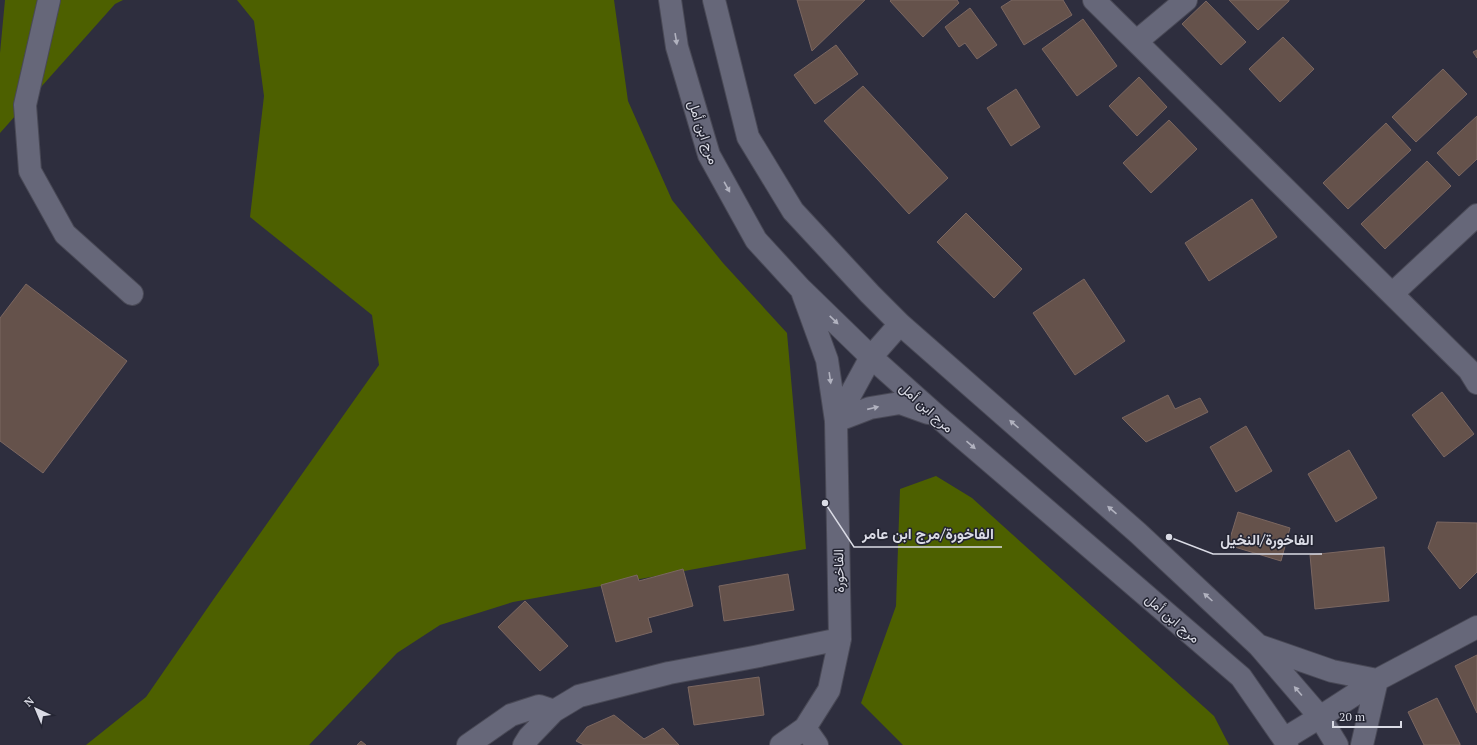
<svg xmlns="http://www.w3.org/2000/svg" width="1477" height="745" font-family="'PT Serif',Vazirmatn,serif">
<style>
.green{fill:#4d6000}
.building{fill:#65524b;stroke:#7b6761}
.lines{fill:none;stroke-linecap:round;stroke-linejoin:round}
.minor-casing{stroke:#494956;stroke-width:24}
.minor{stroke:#666779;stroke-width:22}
.oneway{fill:#b1b2bf}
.labels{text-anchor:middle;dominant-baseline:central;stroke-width:3;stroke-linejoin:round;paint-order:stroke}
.street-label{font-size:14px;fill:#dadbe5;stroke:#242533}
.leader{fill:none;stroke:#dadbe5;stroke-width:1.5}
.callout-dot{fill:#dadbe5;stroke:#242533;stroke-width:1.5}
.callout-label{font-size:15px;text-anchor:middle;font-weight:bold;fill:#dadbe5;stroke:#242533;stroke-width:3;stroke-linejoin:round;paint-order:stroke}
</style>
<rect width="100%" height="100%" fill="#2e2e3e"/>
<path class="green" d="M5,0H123L115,4L0,133V53Z
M237,0H614L628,101L672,200L723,263L787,333L806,549L513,602L440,625L397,653L309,745H86L146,697L213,600L379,365L372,315L250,217L264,96L254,21Z
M936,476L972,498L1214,716L1229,745H903L861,703L896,606L900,489Z"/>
<path class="building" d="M797,0H865L812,51Z
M891,0H957L959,3L923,37L890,1Z
M1012,0H1063L1072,15L1024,45L1001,7Z
M1229,0H1289V1L1258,30Z
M1206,1L1246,42L1221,65L1182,24Z
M970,8L997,45L977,59L965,43L959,47L945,27Z
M1083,19L1117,66L1077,96L1042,49Z
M1283,37L1314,69L1280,102L1249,69Z
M836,45L858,74L815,104L794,75Z
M1477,50V58L1473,52Z
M1443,69L1467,94L1416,142L1392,117Z
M1139,77L1167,107L1137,136L1109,106Z
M863,86L948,178L909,214L824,121Z
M1016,89L1040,127L1011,146L987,108Z
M1477,116V159L1459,176L1437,153Z
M1169,120L1197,149L1151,193L1123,163Z
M1386,123L1411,150L1348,209L1323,183Z
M1427,161L1451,186L1385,249L1361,224Z
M1252,199L1277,237L1209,281L1185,243Z
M966,213L1022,269L994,298L937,242Z
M1084,279L1125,341L1075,375L1033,313Z
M26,284L127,361L43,473L0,441V318Z
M1442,392L1474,434L1444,457L1412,415Z
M1168,395L1175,409L1200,398L1208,412L1146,442L1122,418Z
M1246,426L1272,471L1236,492L1210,447Z
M1349,450L1377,498L1336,522L1308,474Z
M1238,512L1290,528L1281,561L1228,545Z
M1437,522L1477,523V572L1460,589L1428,548Z
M1384,547L1389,601L1315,609L1310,555Z
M683,569L693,606L648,618L652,632L616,642L601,585L637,575L639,581Z
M788,574L794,610L724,621L719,586Z
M525,601L568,646L540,671L498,627Z
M1477,655V713L1455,666Z
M759,677L764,715L694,725L688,687Z
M1437,698L1460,744V745H1424L1408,712Z
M614,715L644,739L663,728L679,745H584L576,741L587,727Z
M361,741L366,745H357Z"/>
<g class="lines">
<defs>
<path id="minor" d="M49,0L25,105L30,171L65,234L132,294
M670,0L677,47L709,155L756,240L800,288L871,357L937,416L1241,677L1284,739L1287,745
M714,0L748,137L793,211L870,294L900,324L1138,533L1259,646L1320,717L1337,745
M1094,0L1469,370L1477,383
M1137,41L1186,0
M803,294L827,360L836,421L870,408L900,403L928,413
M1392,294L1477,215
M1260,646L1332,671L1377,680L1362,745
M805,728L817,745
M1284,739L1320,717L1377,680L1477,627
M468,745L511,715L539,706L554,711
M524,745L529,737L554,711L579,696L669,673L754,657L840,639
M781,745L805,728L829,690L840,639L836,421L871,357L900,324"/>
</defs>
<use href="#minor" class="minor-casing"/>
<use href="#minor" class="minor"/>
</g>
<defs><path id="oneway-solid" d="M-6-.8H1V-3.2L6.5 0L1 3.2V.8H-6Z"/></defs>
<g class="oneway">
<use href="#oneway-solid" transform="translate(676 39) rotate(81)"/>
<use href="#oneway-solid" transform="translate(727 187) rotate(61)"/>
<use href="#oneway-solid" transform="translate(834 320) rotate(44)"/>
<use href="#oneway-solid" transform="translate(830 378) rotate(82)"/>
<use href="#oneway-solid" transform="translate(873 408) rotate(-13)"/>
<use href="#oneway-solid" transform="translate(1014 424) rotate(-139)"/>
<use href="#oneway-solid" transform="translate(971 445) rotate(41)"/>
<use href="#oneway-solid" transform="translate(1112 510) rotate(-139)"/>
<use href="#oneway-solid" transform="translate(1208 597) rotate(-138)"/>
<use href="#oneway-solid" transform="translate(1298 691) rotate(-131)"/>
</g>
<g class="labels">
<g class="street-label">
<text transform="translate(704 132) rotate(71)">مرج ابن أمل</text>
<text transform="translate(927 407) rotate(42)">مرج ابن أمل</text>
<text transform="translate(838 571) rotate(-91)">الفاخورة</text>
<text transform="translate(1173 618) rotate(41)">مرج ابن أمل</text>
</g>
</g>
<path class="leader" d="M825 503L854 547H1002M1169 537L1213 554H1322"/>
<g class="callout-dot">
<circle cx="825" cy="503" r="4"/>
<circle cx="1169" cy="537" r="4"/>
</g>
<g class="callout-label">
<text x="928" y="539">الفاخورة/مرج ابن عامر</text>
<text x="1267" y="545">الفاخورة/النخيل</text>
</g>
<g transform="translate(36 709) rotate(316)" stroke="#242533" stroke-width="3" paint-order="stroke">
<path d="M0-3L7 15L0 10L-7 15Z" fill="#dadbe5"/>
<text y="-6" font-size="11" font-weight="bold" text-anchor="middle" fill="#dadbe5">N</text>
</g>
<path d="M1333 721v6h68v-6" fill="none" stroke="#dadbe5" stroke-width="2"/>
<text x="1339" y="721" font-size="12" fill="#dadbe5" stroke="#242533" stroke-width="3" paint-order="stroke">20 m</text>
</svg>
